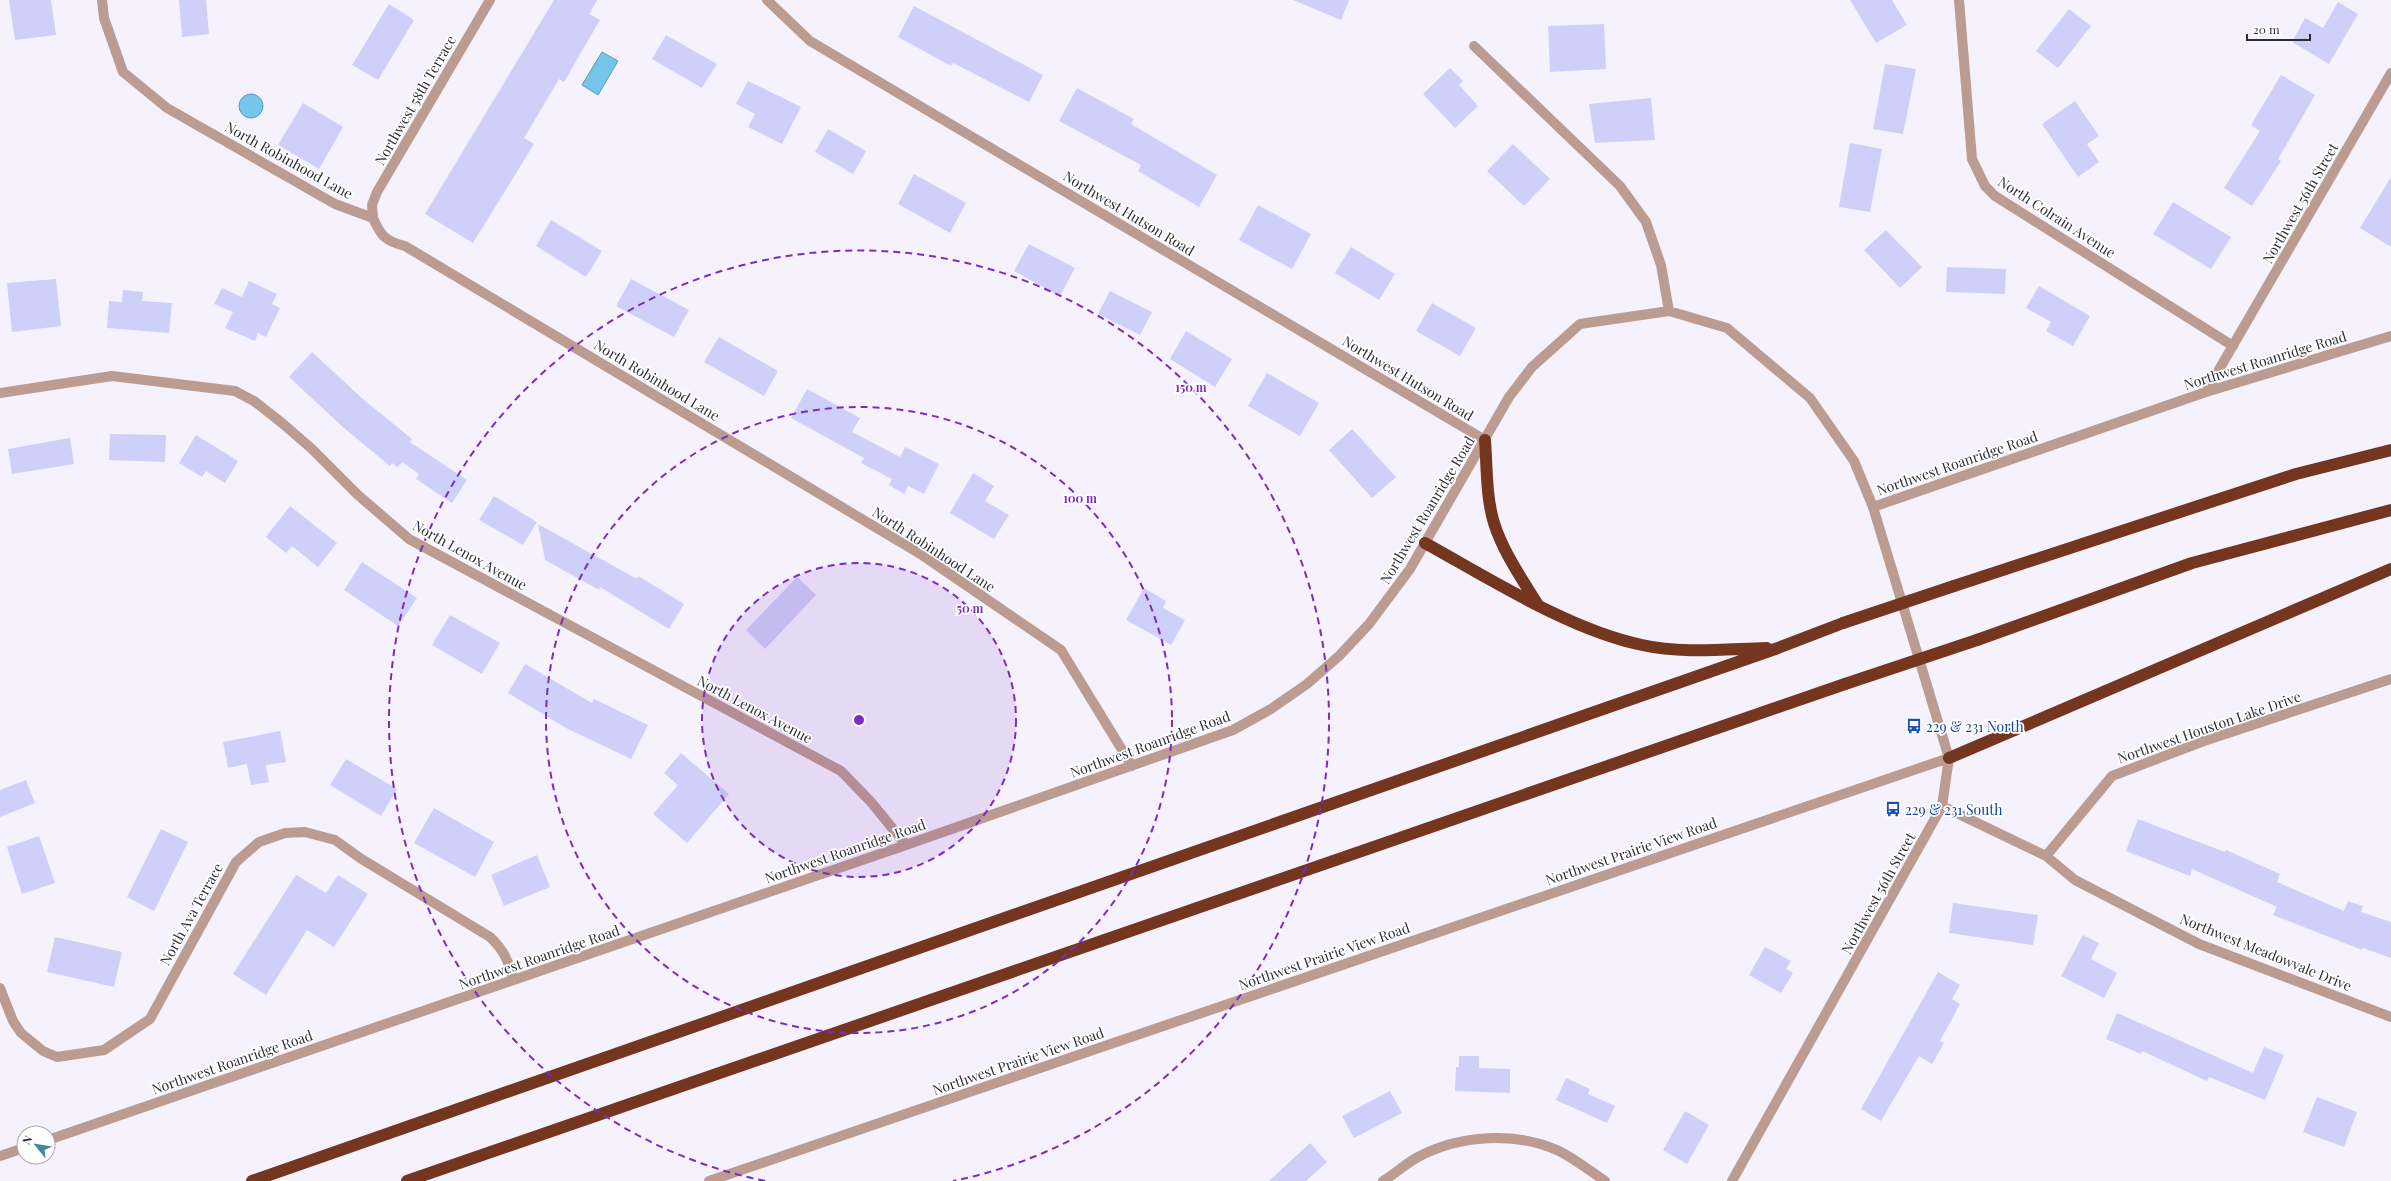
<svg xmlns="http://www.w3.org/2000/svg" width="2391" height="1181" font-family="'Playfair Display',serif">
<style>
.water{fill:#76c5ea;stroke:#6097b4}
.building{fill:#cfd0f9}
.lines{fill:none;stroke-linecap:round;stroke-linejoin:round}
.minor{stroke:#bc9b90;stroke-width:10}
.highway{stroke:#74361f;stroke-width:12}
.highway-bridge{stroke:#74361f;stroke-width:12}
.ring{fill:none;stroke:#7b2cbf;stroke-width:2;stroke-dasharray:7 5}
.labels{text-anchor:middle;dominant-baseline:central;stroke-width:3.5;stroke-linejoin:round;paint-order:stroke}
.street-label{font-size:14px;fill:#2d2b36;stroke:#fff}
.transit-label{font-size:14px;fill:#164399;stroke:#fff;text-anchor:start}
.centre{fill:#7b2cbf;stroke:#fff;stroke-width:2}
.ring-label{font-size:12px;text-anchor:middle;font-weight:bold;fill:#7b2cbf;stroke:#fff;stroke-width:3.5;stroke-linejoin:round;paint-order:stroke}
</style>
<rect width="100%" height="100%" fill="#f5f2fe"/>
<path class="water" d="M602,52L618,61L598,95L582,85Z
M239 106a12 12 0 1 1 24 0a12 12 0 1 1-24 0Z"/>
<path class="building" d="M9,0H51L56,35L15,40Z
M179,0H206L209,34L182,37Z
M554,0H597L589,14L600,20L564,82L559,79L524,138L534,144L473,243L425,214Z
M1293,0H1349L1341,20Z
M1850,0H1892L1907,25L1876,43Z
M2338,2L2358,14L2329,64L2292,42L2305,18L2323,28Z
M389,4L414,20L378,80L352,65Z
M914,6L1043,75L1029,102L953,63L951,66L898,37Z
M2069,9L2091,26L2058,68L2036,51Z
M1604,24L1606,69L1550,72L1548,26Z
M666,35L717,64L702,88L652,59Z
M1885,64L1916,69L1903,134L1873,129Z
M1450,68L1463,81L1459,85L1478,106L1455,128L1423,94Z
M2281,75L2315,95L2278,159L2281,161L2252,206L2224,188L2260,131L2251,125Z
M748,81L801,107L782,144L748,127L755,114L736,104Z
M1077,88L1134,119L1131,124L1217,175L1199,207L1138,171L1141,165L1059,121Z
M1651,98L1655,140L1595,143L1589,104Z
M2075,101L2099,136L2087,144L2099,162L2078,177L2042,124Z
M303,103L343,127L319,169L278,145Z
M828,129L866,151L853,174L815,152Z
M1850,143L1882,149L1870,212L1839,207Z
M1513,144L1550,179L1524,206L1487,171Z
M914,174L966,203L950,233L898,204Z
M2391,177V247L2360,228Z
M2173,202L2231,237L2211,269L2153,234Z
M1258,205L1311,234L1292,269L1239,240Z
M551,220L602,251L586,277L536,246Z
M1886,230L1922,267L1900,288L1864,250Z
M1029,244L1075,268L1060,296L1014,271Z
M1351,247L1395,274L1379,300L1335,273Z
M1947,267L2006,269L2005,294L1946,292Z
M56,279L61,326L12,332L7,283Z
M631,279L689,310L674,337L616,306Z
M249,281L277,294L272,304L280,308L266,337L258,333L255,341L225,328L233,312L214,304L222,288L242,297Z
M2039,286L2090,316L2073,346L2046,331L2051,322L2026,308Z
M123,290L143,292L142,301L172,303L169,333L107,328L109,301L122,302Z
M1110,291L1152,312L1140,335L1098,314Z
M1432,303L1476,328L1460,356L1416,331Z
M1186,331L1232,359L1215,387L1170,359Z
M719,337L778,371L764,396L704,362Z
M312,352L364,400L412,439L410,442L467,480L452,503L416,479L419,474L402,462L398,467L392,463L390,466L344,428L289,377Z
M1267,373L1319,403L1300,436L1248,406Z
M807,389L860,418L852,432L900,457L905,447L939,464L924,494L908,486L904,494L889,485L892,479L861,463L864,458L791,418Z
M1352,429L1396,477L1372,498L1329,450Z
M110,434L166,435L165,462L109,460Z
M196,435L238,461L225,483L206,471L202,477L179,463Z
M70,438L74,464L12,474L8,449Z
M973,473L994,486L985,501L1009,515L994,539L950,513Z
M494,496L537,522L523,545L479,520Z
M290,506L337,543L318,567L292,546L286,553L266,537Z
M538,524L637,579L638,576L684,604L669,629L600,587L599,590L545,560Z
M362,562L417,598L398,626L344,590Z
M797,577L816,595L765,649L746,630Z
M1144,588L1166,601L1163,608L1185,620L1171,645L1126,620Z
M450,615L500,643L482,674L432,645Z
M525,664L592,703L594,699L648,725L631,759L566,728L508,693Z
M280,731L286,762L266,765L269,782L251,785L247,764L228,768L223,742Z
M681,753L729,794L687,843L653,814L678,785L664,773Z
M346,759L397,789L381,816L330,785Z
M26,780L35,803L0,817V790Z
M434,808L494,842L475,877L414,843Z
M2138,819L2225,852L2226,850L2280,874L2277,882L2344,911L2348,901L2363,906L2361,912L2391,922V958L2363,948L2362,950L2273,915L2277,907L2192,869L2190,876L2126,851Z
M161,829L188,842L154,911L127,897Z
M39,836L55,883L22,894L7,847Z
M537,855L550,887L504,906L491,875Z
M296,875L326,893L338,875L368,894L334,947L307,930L266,995L233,974Z
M1953,903L2038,915L2033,945L1949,933Z
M2083,935L2099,943L2091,959L2117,973L2104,998L2061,976Z
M55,937L122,952L114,987L47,972Z
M1765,947L1791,961L1786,969L1793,973L1781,993L1749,975Z
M1938,972L1960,985L1952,999L1960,1004L1940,1041L1944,1043L1932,1064L1919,1056L1881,1121L1861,1109Z
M2117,1013L2253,1073L2264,1047L2284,1055L2265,1100L2209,1077L2207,1081L2142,1051L2141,1054L2106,1039Z
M1459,1056H1479V1068L1510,1069V1093L1455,1091L1456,1067H1459Z
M1566,1078L1590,1089L1588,1094L1615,1106L1607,1123L1556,1100Z
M1390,1091L1402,1113L1354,1138L1342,1116Z
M2317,1097L2357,1112L2344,1147L2303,1132Z
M1685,1111L1709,1125L1687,1164L1663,1150Z
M1310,1143L1327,1162L1306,1181H1269Z"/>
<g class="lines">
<path class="minor" d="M102,0L104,18L123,72L167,108L335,204L373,218C381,236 385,241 405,246L922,555L1061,650L1132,766
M767,0L810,41L1485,440
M1959,0L1972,159L1985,186L1995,196L2233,346
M1474,46L1620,186L1646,222L1661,265L1669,311
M373,218L372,205L377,192L490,0
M2206,392L2391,73
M0,393L112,376L235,391L254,401L282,423L312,449L358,495L409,539L841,771L871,802L906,845
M1873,507L2206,392L2391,336
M1942,806L2046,856L2075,880L2199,944L2391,1017
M2046,856L2112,776L2204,741L2391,679
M0,988L13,1021L21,1033L43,1051L57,1057L104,1050L150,1019L236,862L259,842L285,833L305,832L335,840L360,858L490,937C504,950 509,962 513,980
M48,1140L906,845L1233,730L1271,709L1307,684L1339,656L1369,624L1410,569L1509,397L1532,367L1580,324L1669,311L1727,328L1810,398L1854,461L1873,507L1949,758L1942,806L1732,1181
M0,1156L24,1148
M709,1181L1949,758
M1383,1181C1395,1174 1405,1164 1418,1157C1459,1135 1516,1131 1559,1151C1575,1159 1590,1171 1605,1181"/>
<path class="highway" d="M1485,440C1487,467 1486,497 1494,523C1503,552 1522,579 1538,605
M1425,543C1490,579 1570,630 1642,645C1682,654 1726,649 1767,648
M1954,586L2296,474L2391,450
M1977,640L2192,563L2391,510
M1949,758L2391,569
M252,1181L1778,648L1843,623
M407,1181L1845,684"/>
<path class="highway-bridge" d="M1843,623L1954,586
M1845,684L1977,640"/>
</g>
<circle cx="859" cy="720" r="157" fill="#7b2cbf" fill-opacity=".12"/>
<g class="ring">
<circle cx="859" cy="720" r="157"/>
<circle cx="859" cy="720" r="313"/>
<path d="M765 1181A470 470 0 1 1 953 1181"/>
</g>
<defs>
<symbol id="bus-bare" viewBox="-9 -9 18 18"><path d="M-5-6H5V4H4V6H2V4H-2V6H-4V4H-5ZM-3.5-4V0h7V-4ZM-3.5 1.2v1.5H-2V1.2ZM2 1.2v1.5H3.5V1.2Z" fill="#1a4fb4" stroke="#fff" stroke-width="2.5" paint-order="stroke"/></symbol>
</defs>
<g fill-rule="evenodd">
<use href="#bus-bare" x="1903" y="715" width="22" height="22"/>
<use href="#bus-bare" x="1882" y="798" width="22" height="22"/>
</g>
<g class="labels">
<g class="street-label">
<text transform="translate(415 100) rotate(-60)">Northwest 58th Terrace</text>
<text transform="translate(289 160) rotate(29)">North Robinhood Lane</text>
<text transform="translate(2300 203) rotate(-60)">Northwest 56th Street</text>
<text transform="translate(1129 213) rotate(31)">Northwest Hutson Road</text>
<text transform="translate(2057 217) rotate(33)">North Colrain Avenue</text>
<text transform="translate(2265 360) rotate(-17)">Northwest Roanridge Road</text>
<text transform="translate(1408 378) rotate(31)">Northwest Hutson Road</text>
<text transform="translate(657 380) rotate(31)">North Robinhood Lane</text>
<text transform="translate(1957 463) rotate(-19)">Northwest Roanridge Road</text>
<text transform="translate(1427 510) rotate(-59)">Northwest Roanridge Road</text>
<text transform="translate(934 549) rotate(33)">North Robinhood Lane</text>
<text transform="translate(470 555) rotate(29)">North Lenox Avenue</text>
<text transform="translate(755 709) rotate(28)">North Lenox Avenue</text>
<text transform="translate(2209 727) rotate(-19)">Northwest Houston Lake Drive</text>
<text transform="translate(1150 744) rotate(-20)">Northwest Roanridge Road</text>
<text transform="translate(845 851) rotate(-19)">Northwest Roanridge Road</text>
<text transform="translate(1631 851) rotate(-19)">Northwest Prairie View Road</text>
<text transform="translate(1878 893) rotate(-61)">Northwest 56th Street</text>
<text transform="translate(191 914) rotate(-61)">North Ava Terrace</text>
<text transform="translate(2266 952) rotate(22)">Northwest Meadowvale Drive</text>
<text transform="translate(1324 956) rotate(-19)">Northwest Prairie View Road</text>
<text transform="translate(539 957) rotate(-19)">Northwest Roanridge Road</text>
<text transform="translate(1018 1061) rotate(-19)">Northwest Prairie View Road</text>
<text transform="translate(232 1062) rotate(-19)">Northwest Roanridge Road</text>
</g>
<g class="transit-label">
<text x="1926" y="726">229 &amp; 231 North</text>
<text x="1905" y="809">229 &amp; 231 South</text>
</g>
</g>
<circle cx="859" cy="720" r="6" class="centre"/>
<g class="ring-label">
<text x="1191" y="392">150 m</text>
<text x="1080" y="503">100 m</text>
<text x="970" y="613">50 m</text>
</g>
<g transform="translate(36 1145) rotate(300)"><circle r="19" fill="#ffffff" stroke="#abaaaf"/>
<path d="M0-3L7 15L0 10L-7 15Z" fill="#438993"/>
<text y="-6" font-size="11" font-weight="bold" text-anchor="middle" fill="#2d2b36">N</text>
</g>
<path d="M2247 34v6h63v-6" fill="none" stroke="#2d2b36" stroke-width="2"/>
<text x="2253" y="34" font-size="12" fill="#2d2b36" stroke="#ffffff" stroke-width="3" paint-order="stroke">20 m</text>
</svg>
